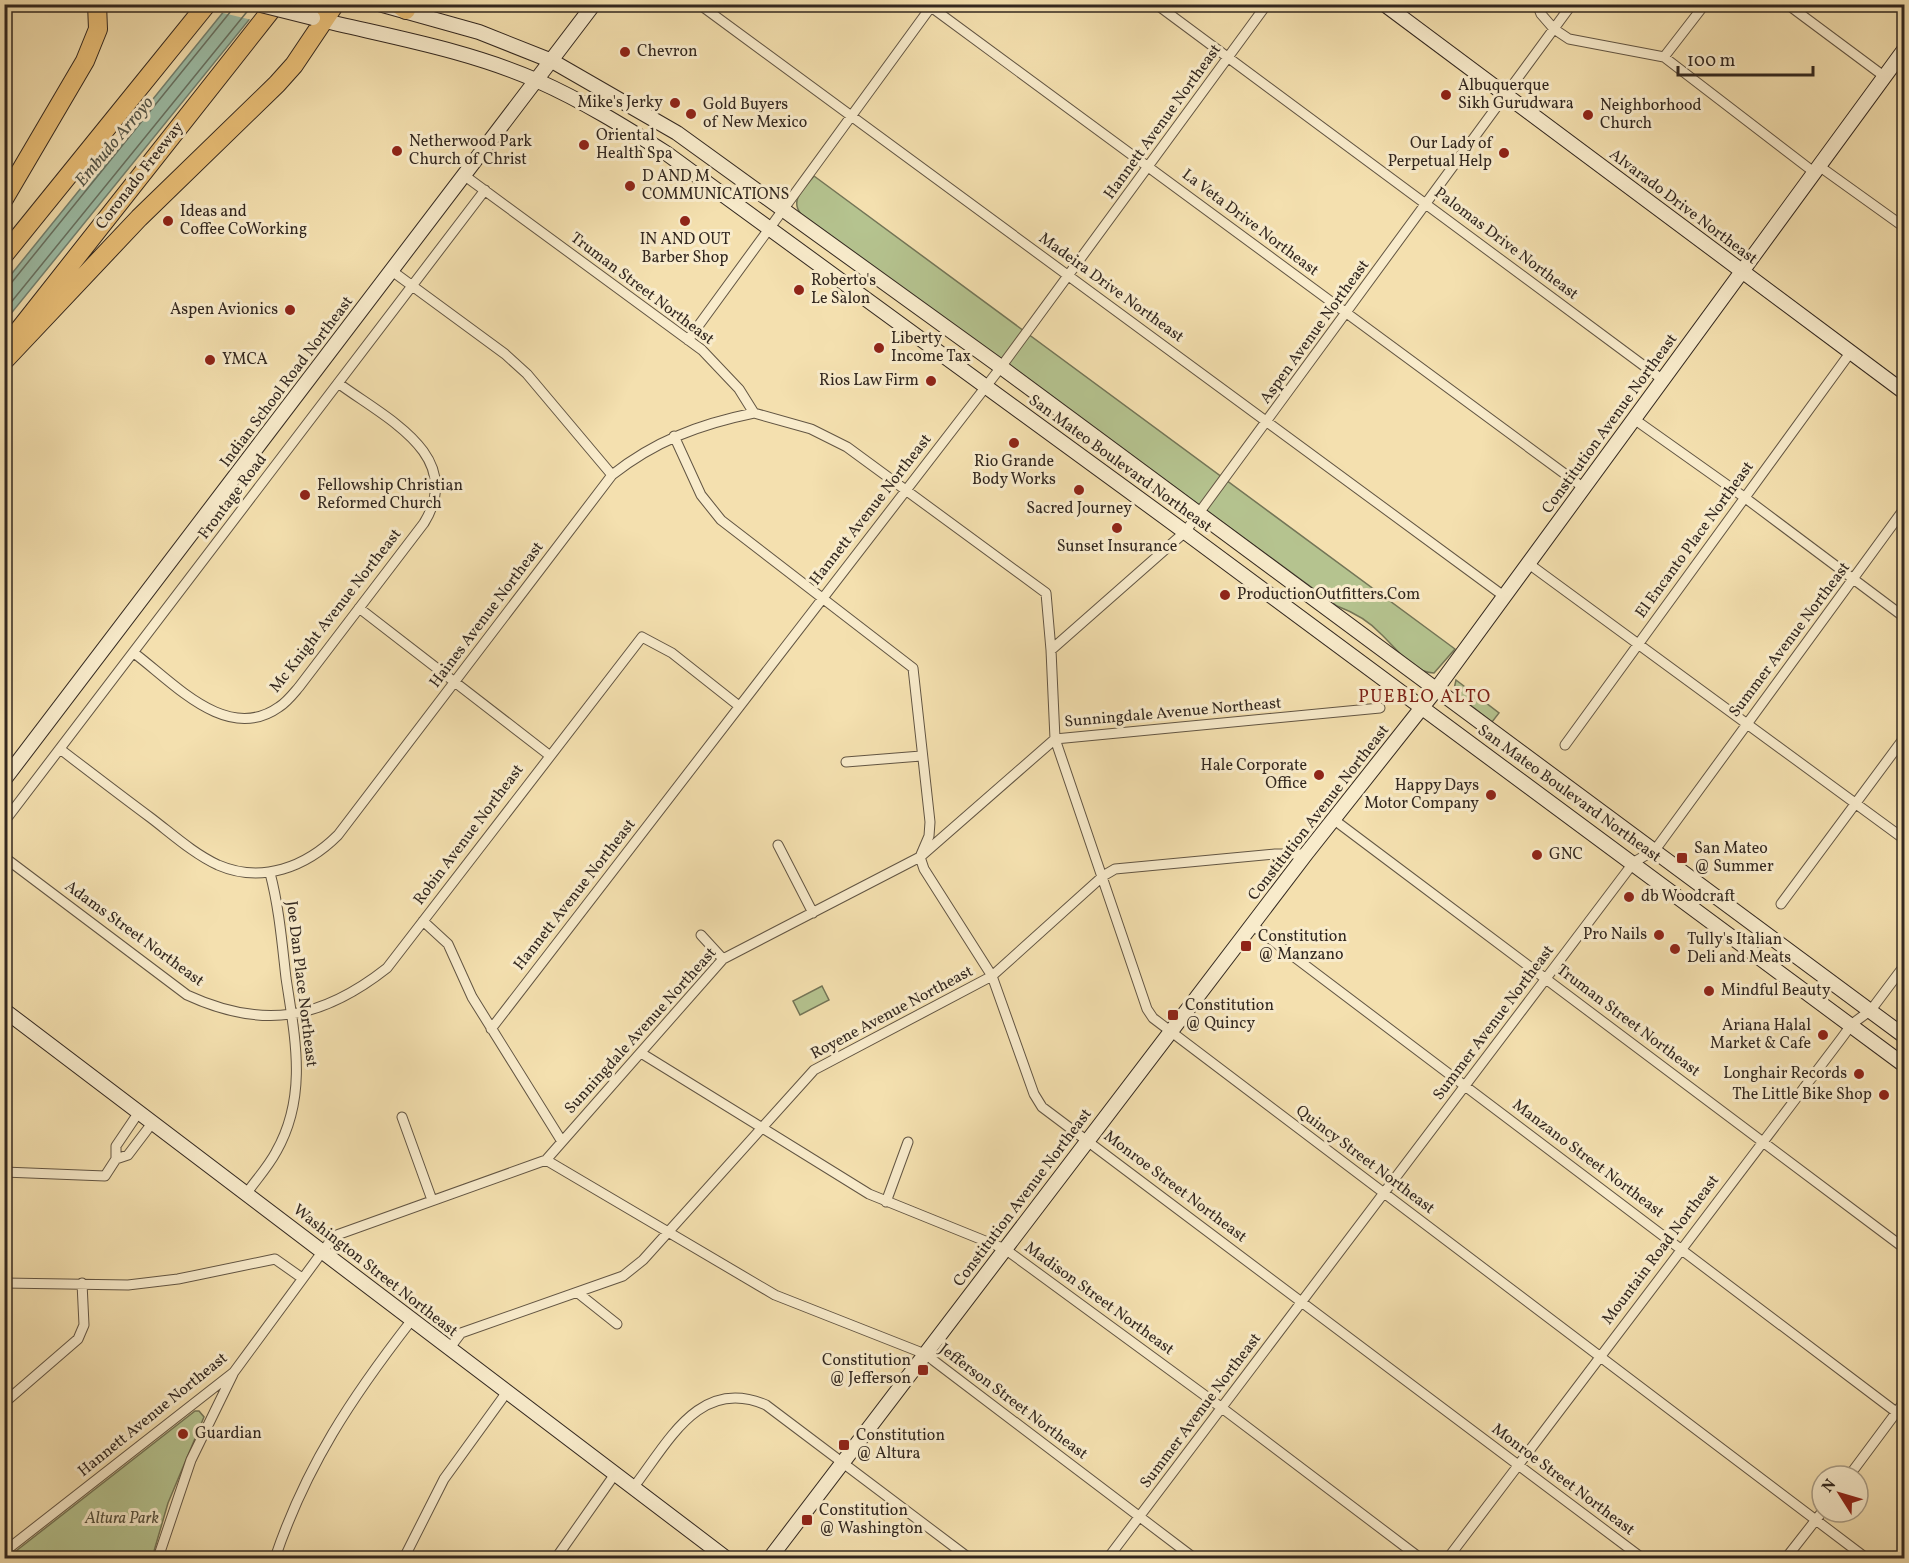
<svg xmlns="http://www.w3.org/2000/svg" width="1909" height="1563" font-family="Vollkorn,serif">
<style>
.green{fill:#b5c38f;stroke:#747557;stroke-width:1.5}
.water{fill:#9cbda7;stroke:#728171;stroke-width:1.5}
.pier{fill:#f4e0af}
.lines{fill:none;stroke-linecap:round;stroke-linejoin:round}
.shore{stroke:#677263;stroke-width:1.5}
.street-casing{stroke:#625543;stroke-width:11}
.secondary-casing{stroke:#32271f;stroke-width:16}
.highway-casing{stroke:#32271f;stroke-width:20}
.street{stroke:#f8ebcb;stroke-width:9}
.secondary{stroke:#f8ebcb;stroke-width:14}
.highway{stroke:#eac078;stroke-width:18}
.secondary-bridge-casing{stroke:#32271f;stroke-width:16;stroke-linecap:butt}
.secondary-bridge{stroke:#f8ebcb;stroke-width:14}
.poi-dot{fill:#8f2418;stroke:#f8ebcb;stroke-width:2}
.labels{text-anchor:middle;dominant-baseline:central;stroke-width:6;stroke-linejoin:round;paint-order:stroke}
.poi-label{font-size:16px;fill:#32271f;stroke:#f8ebcb;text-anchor:start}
.street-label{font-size:16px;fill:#32271f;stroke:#f8ebcb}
.park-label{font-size:16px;font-style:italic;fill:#534e3b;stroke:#f8ebcb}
.water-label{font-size:18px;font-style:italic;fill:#525448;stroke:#f8ebcb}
.neighbourhood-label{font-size:18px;letter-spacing:1.5px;fill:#7a1f14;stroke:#f8ebcb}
</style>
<rect width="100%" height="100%" fill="#f4e0af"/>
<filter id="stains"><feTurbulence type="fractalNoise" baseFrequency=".00333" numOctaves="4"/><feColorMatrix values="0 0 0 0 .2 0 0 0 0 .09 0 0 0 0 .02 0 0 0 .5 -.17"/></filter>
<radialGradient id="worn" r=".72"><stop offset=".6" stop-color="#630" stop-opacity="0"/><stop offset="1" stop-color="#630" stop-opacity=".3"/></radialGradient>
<path class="green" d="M814,176L1455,649L1434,673C1413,673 1395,647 1381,634C1369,621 1353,612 1337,606L801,214C789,200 805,188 814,176Z
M1456,680L1499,713L1492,722L1456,694L1454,689Z
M822,986L829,1000L800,1015L793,1001Z
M195,1411H199L204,1417L168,1503L152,1558H7Z"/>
<path class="water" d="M229,5H261L5,321V282Z"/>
<path class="pier" d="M225,4H264L252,20L219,12Z"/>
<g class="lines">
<path class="shore" d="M4,285L12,282L231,11L233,4
M4,311L250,8"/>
<defs>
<path id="street" d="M699,4L1505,597
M927,4L1584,488
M1156,4L1663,380
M1537,4L1541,14L1554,29L1569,39L1664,57L1815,173
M1787,4L1885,77
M1664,57L1705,4
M1819,166L1904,227
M465,176L702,350L739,389L754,413L811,429L847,447L1046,593L1051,650L1055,739L1147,1009L1153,1018L1866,1558
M392,271L505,354L527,374L612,475
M688,340L933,4
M1634,419L1744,497L1904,617
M674,436L701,495L721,520L913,668L930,822L929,836L920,857L924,869L992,976L1034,1094L1042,1107L1642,1558
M1529,564L1904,839
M359,608L549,755
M1051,650L1185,532L1572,4
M134,653C174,683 227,744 279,707C287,702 293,694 299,687L424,523C466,455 385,418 338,383
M1565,745L1850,353
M60,749C90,772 120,795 151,818C172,834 194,854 218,865C262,884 306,867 338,835L612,475C655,441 700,424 754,413
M846,762L921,756
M1333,819L1904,1248
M4,822L485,190
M778,845L813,913
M4,857L187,995C263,1030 321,1020 387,968L642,637L672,653L739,706
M1781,904L1904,738
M423,921L448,944L472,997L561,1140
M1252,925L1904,1418
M701,935L723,959
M491,1029L1001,367L1267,4
M641,1053L869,1194L1005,1249L1222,1408L1420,1558
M402,1117L432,1200
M116,1159L128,1155L153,1122
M546,1160L775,1295L925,1354L1194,1558
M4,1172L105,1176L116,1159V1146L139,1112
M246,1194C256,1180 268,1167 276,1152C308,1096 295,1038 286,978C282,943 279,907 270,873
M886,1202L908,1142
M4,1283L128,1285L178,1279L275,1259L302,1278
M578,1293L617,1324
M449,1349L461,1333L623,1276L643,1260L814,1070L992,976L1103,876L1115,869L1275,854H1306
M4,1403L78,1339L84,1325L82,1283
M1849,1476L1904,1402
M633,1488C668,1443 699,1376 766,1405L969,1558
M4,1552L234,1372L334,1236L546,1160L723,959L920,857L1055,739L1380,708
M158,1558L191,1460L233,1374
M275,1558C306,1466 352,1397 411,1321
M404,1558L444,1479L507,1392
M556,1558L615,1474
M1108,1558L1634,862L1655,850L1904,509
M1448,1558L1841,1039L1852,1024L1871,1010L1904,966
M1786,1558L1822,1512"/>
<path id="secondary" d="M379,4L479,32L552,61L677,133L1001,367L1904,1036
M1384,4L1904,392
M317,19C391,37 468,50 538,81C583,101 625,127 666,153L1185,532L1904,1065
M4,780L594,4
M4,1010L726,1558
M770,1558L1306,854L1435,691L1904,50"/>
<path id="highway" d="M398,4L406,10
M4,199L85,61L98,29L97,4
M4,255L207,4
M11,340L276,4
M4,361L139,218L277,84L294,65L335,4"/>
</defs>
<use href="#street" class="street-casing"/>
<use href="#secondary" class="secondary-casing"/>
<use href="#highway" class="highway-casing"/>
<use href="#street" class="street"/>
<use href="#secondary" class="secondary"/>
<use href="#highway" class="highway"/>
<defs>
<path id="secondary-bridge" d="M257,4L313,18"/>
</defs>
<use href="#secondary-bridge" class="secondary-bridge-casing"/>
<use href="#secondary-bridge" class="secondary-bridge"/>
</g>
<g class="poi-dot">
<circle cx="625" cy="52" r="6"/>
<circle cx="1446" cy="95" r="6"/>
<circle cx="675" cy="103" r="6"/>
<circle cx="691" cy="114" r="6"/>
<circle cx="1588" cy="115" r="6"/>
<circle cx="584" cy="145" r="6"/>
<circle cx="397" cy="151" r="6"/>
<circle cx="1504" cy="153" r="6"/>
<circle cx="630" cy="186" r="6"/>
<circle cx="168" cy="221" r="6"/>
<circle cx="685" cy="221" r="6"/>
<circle cx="799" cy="290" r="6"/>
<circle cx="290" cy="310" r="6"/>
<circle cx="879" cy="348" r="6"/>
<circle cx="210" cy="360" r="6"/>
<circle cx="931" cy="381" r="6"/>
<circle cx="1014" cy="443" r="6"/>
<circle cx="1079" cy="490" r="6"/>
<circle cx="305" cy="495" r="6"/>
<circle cx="1117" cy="528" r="6"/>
<circle cx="1225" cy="595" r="6"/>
<circle cx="1319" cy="775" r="6"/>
<circle cx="1491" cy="795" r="6"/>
<circle cx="1537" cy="855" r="6"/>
<rect x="1676" y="852" width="12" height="12" rx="3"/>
<circle cx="1629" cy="897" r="6"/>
<circle cx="1659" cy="935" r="6"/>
<rect x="1240" y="940" width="12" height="12" rx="3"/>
<circle cx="1675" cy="949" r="6"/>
<circle cx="1709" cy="991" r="6"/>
<rect x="1167" y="1009" width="12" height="12" rx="3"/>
<circle cx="1823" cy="1035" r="6"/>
<circle cx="1859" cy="1074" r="6"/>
<circle cx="1884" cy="1095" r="6"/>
<rect x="917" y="1364" width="12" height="12" rx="3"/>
<circle cx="183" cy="1434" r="6"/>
<rect x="838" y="1439" width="12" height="12" rx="3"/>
<rect x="801" y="1514" width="12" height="12" rx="3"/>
</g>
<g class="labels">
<g class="poi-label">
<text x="637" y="52">Chevron</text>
<text x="1458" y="86">Albuquerque<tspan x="1458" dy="18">Sikh Gurudwara</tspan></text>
<text x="663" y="103" text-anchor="end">Mike's Jerky</text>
<text x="703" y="105">Gold Buyers<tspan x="703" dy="18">of New Mexico</tspan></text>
<text x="1600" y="106">Neighborhood<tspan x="1600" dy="18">Church</tspan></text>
<text x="596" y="136">Oriental<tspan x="596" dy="18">Health Spa</tspan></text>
<text x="409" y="142">Netherwood Park<tspan x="409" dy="18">Church of Christ</tspan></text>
<text x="1492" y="144" text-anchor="end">Our Lady of<tspan x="1492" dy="18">Perpetual Help</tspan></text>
<text x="642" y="177">D AND M<tspan x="642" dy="18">COMMUNICATIONS</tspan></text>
<text x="180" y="212">Ideas and<tspan x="180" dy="18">Coffee CoWorking</tspan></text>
<text x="685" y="240" text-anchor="middle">IN AND OUT<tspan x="685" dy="18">Barber Shop</tspan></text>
<text x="811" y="281">Roberto's<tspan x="811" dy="18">Le Salon</tspan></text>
<text x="278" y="310" text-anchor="end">Aspen Avionics</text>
<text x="891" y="339">Liberty<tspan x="891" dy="18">Income Tax</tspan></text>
<text x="222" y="360">YMCA</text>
<text x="919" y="381" text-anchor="end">Rios Law Firm</text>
<text x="1014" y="462" text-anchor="middle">Rio Grande<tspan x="1014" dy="18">Body Works</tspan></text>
<text x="317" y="486">Fellowship Christian<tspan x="317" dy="18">Reformed Church</tspan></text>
<text x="1079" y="509" text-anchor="middle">Sacred Journey</text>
<text x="1117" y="547" text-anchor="middle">Sunset Insurance</text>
<text x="1237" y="595">ProductionOutfitters.Com</text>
<text x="1307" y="766" text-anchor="end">Hale Corporate<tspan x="1307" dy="18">Office</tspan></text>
<text x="1479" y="786" text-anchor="end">Happy Days<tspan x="1479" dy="18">Motor Company</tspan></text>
<text x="1694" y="849">San Mateo<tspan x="1694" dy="18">@ Summer</tspan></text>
<text x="1549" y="855">GNC</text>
<text x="1641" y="897">db Woodcraft</text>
<text x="1647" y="935" text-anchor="end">Pro Nails</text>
<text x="1258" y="937">Constitution<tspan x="1258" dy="18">@ Manzano</tspan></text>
<text x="1687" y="940">Tully's Italian<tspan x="1687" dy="18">Deli and Meats</tspan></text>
<text x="1721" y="991">Mindful Beauty</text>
<text x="1185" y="1006">Constitution<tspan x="1185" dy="18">@ Quincy</tspan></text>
<text x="1811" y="1026" text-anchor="end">Ariana Halal<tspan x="1811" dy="18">Market &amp; Cafe</tspan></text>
<text x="1847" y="1074" text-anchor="end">Longhair Records</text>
<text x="1872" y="1095" text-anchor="end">The Little Bike Shop</text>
<text x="911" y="1361" text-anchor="end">Constitution<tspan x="911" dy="18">@ Jefferson</tspan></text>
<text x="195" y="1434">Guardian</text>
<text x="856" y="1436">Constitution<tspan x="856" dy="18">@ Altura</tspan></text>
<text x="819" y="1511">Constitution<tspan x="819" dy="18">@ Washington</tspan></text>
</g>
<g class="street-label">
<text transform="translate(1163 122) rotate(-54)">Hannett Avenue Northeast</text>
<text transform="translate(140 176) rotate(-52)">Coronado Freeway</text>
<text transform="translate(1683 207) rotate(37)">Alvarado Drive Northeast</text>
<text transform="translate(1250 223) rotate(37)">La Veta Drive Northeast</text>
<text transform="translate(1506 244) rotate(37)">Palomas Drive Northeast</text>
<text transform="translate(1111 288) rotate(36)">Madeira Drive Northeast</text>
<text transform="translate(642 289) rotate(37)">Truman Street Northeast</text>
<text transform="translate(1315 332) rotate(-54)">Aspen Avenue Northeast</text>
<text transform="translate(287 382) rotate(-53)">Indian School Road Northeast</text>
<text transform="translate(1610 424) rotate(-54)">Constitution Avenue Northeast</text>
<text transform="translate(1120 464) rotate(36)">San Mateo Boulevard Northeast</text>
<text transform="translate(233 497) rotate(-53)">Frontage Road</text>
<text transform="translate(871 510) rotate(-52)">Hannett Avenue Northeast</text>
<text transform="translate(1695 540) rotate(-54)">El Encanto Place Northeast</text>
<text transform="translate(336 611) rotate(-52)">Mc Knight Avenue Northeast</text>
<text transform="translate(487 615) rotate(-53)">Haines Avenue Northeast</text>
<text transform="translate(1790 640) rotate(-53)">Summer Avenue Northeast</text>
<text transform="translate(1173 713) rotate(-5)">Sunningdale Avenue Northeast</text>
<text transform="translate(1569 794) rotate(36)">San Mateo Boulevard Northeast</text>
<text transform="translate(1319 813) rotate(-52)">Constitution Avenue Northeast</text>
<text transform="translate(469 835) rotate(-53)">Robin Avenue Northeast</text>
<text transform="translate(575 895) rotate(-52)">Hannett Avenue Northeast</text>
<text transform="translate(134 934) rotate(36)">Adams Street Northeast</text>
<text transform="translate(301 984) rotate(83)">Joe Dan Place Northeast</text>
<text transform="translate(892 1013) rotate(-28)">Royene Avenue Northeast</text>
<text transform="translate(1628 1021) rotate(37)">Truman Street Northeast</text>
<text transform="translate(1494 1023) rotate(-53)">Summer Avenue Northeast</text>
<text transform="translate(641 1031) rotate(-48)">Sunningdale Avenue Northeast</text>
<text transform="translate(1588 1159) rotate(37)">Manzano Street Northeast</text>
<text transform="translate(1365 1160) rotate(37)">Quincy Street Northeast</text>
<text transform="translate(1175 1187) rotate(37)">Monroe Street Northeast</text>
<text transform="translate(1023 1198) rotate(-53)">Constitution Avenue Northeast</text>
<text transform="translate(1661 1250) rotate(-53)">Mountain Road Northeast</text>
<text transform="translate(375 1271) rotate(38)">Washington Street Northeast</text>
<text transform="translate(1099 1299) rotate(36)">Madison Street Northeast</text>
<text transform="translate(1013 1402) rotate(37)">Jefferson Street Northeast</text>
<text transform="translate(1201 1411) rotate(-53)">Summer Avenue Northeast</text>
<text transform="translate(153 1415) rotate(-39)">Hannett Avenue Northeast</text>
<text transform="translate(1563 1480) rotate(37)">Monroe Street Northeast</text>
</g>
<g class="park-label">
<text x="122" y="1519">Altura Park</text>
</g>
<g class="water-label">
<text transform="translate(115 142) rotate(-50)">Embudo Arroyo</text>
</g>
<g class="neighbourhood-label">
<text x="1425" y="697">PUEBLO ALTO</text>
</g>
</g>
<rect width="1909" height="1563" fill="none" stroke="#f4e0af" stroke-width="24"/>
<rect x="6" y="6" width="1897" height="1551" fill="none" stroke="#32271f" stroke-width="3"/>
<rect x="12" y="12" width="1885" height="1539" fill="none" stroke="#32271f" stroke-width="1.5"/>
<g transform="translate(1840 1494) rotate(307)"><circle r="28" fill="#f8ebcb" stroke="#a99d86" stroke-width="1.5"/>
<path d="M0-4.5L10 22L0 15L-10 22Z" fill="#8f2418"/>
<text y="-9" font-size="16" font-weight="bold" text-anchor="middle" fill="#32271f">N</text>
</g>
<path d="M1678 66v9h135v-9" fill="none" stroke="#32271f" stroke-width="3"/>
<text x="1687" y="66" font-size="18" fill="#32271f" stroke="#f8ebcb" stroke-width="4.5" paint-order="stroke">100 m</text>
<rect width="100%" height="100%" filter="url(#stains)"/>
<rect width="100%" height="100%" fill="url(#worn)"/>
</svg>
